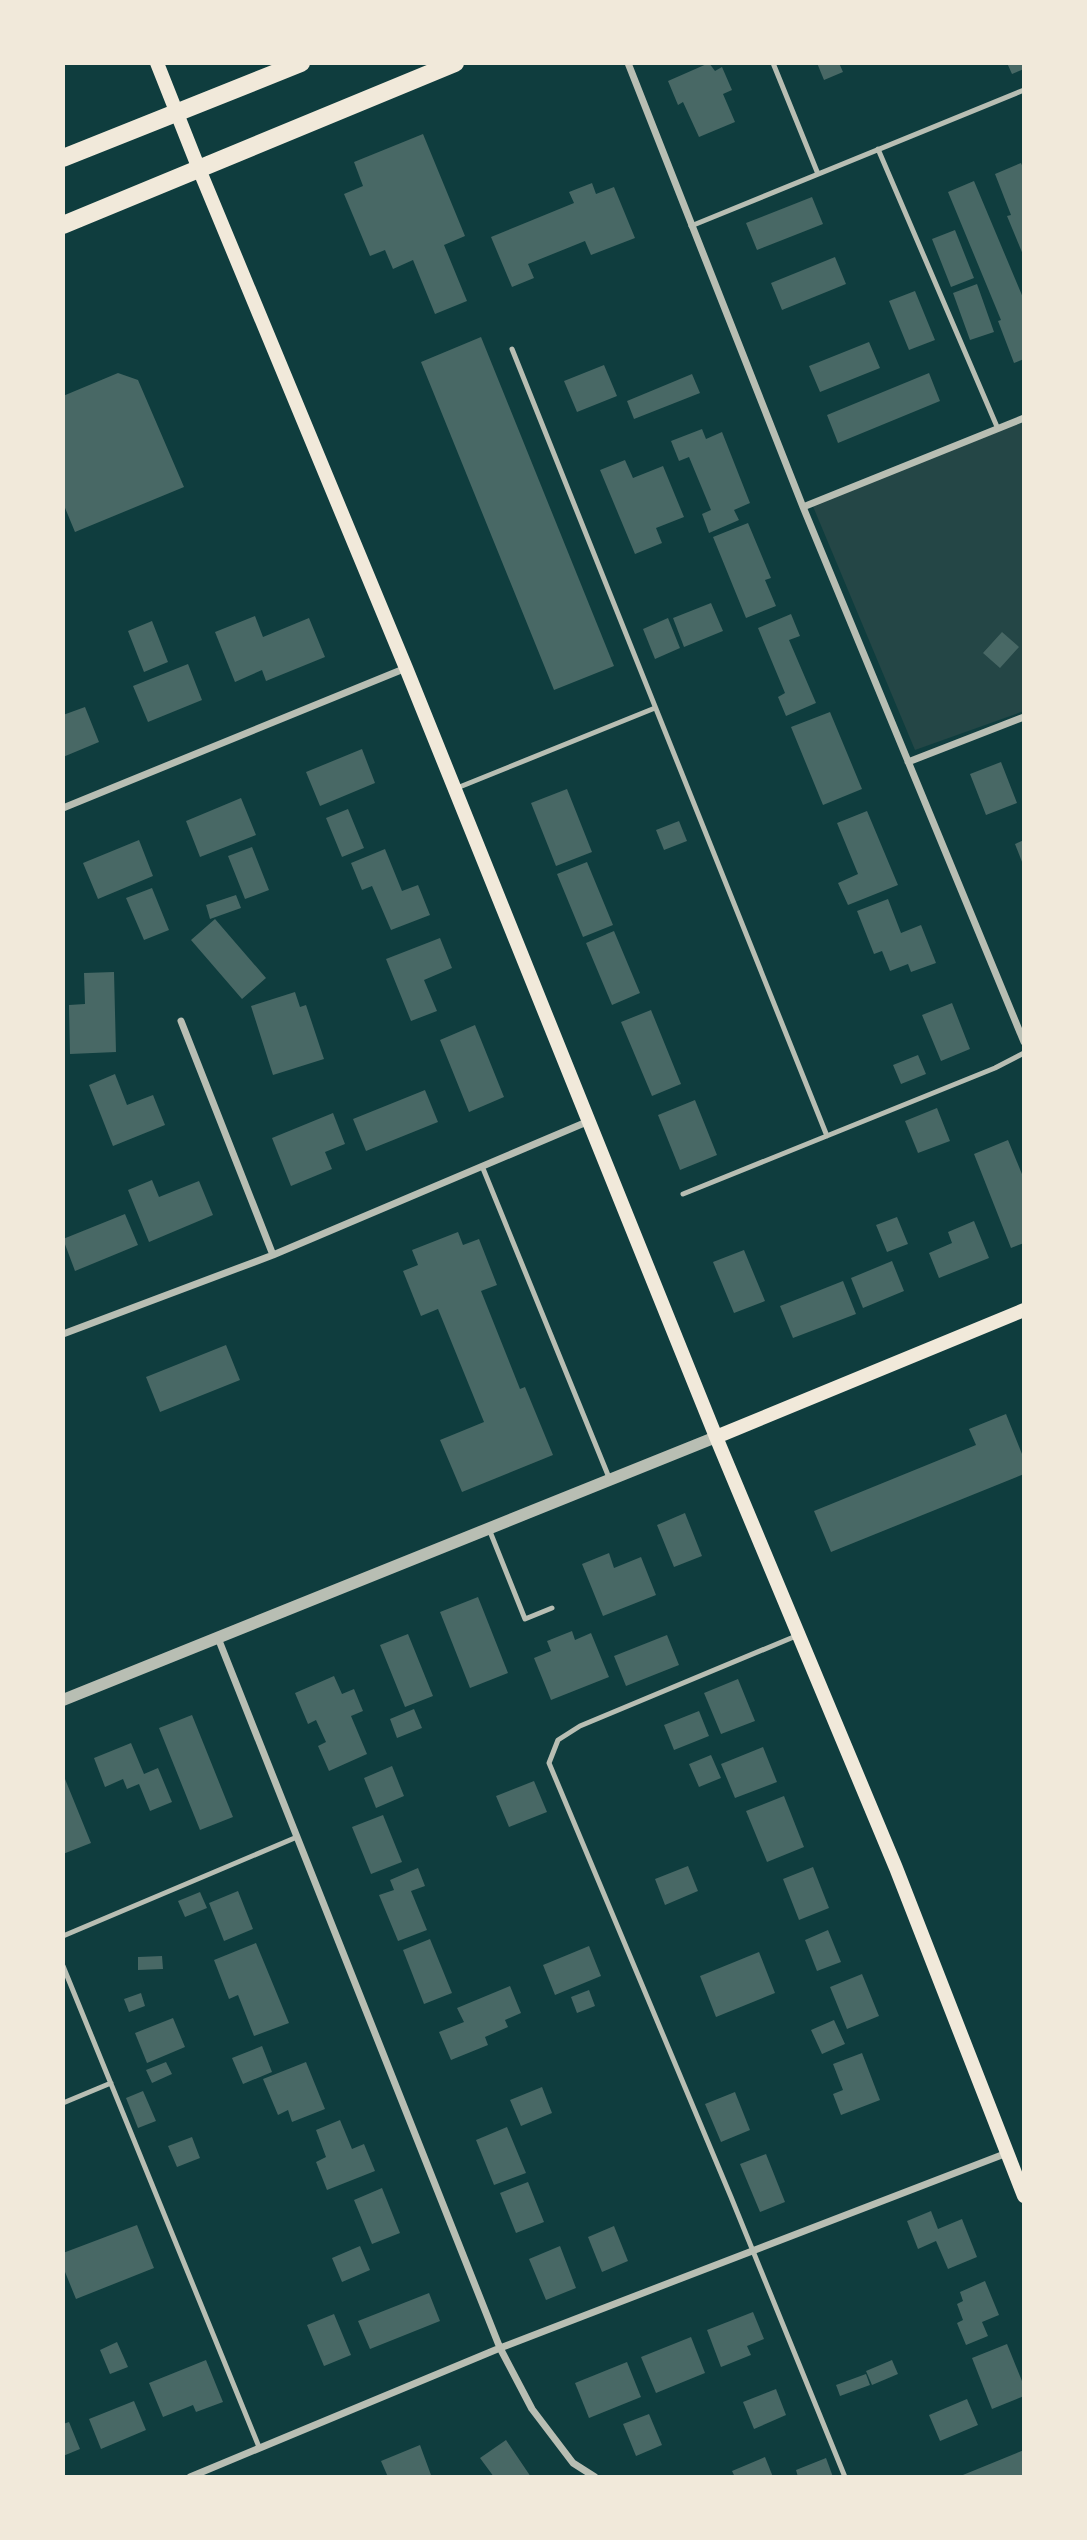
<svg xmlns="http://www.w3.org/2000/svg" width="1087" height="2540" font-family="'Alegreya Sans',sans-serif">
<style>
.green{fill:#244646}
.building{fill:#486865}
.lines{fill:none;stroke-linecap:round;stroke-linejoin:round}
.service{stroke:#b8beb3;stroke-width:5}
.minor{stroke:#b8beb3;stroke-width:7}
.tertiary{stroke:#b8beb3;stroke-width:12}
.secondary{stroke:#f1e9da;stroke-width:14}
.primary{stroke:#f1e9da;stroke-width:18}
</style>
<rect width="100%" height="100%" fill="#0f3d3e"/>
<path class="green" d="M1024,422V711L915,750L812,504Z"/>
<path class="building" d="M709,63L715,71L722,67L732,90L723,94L735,122L699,137L683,102L678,105L668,81Z
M817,63H839L843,72L824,80Z
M1007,63H1024V69L1012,74Z
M423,134L465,236L444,245L467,301L435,314L413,260L393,269L385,250L370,256L344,194L363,186L354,162Z
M1021,163L1024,170V257L1007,216L1011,215L995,174Z
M974,181L1024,300V359L1014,363L998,321L1001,320L948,192Z
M592,183L596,194L614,187L635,238L591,255L585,241L528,264L534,278L512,287L491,237L574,203L569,192Z
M812,197L823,224L757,250L746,223Z
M955,230L974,278L951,287L932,239Z
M835,257L846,284L782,310L771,283Z
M977,284L994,332L970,340L953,293Z
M915,291L935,340L909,350L889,301Z
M481,337L614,666L554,690L421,362Z
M869,342L880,368L820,392L809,366Z
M604,365L617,396L577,412L564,381Z
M118,373L138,380L184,487L75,532L63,503V396Z
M929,373L940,401L838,443L827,415Z
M692,374L700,393L634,419L627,401Z
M702,429L706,439L722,432L750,503L734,510L739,520L709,533L702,514L711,510L689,457L679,461L671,441Z
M625,460L633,478L663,466L684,517L656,528L662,543L635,554L600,470Z
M748,523L771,578L765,580L776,606L746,618L713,537Z
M711,603L723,631L684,647L673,618Z
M791,614L800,636L789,640L816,703L786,716L778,697L785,693L758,628Z
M255,616L263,637L309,618L325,657L266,681L262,670L235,682L215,632Z
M668,618L680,648L655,659L643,629Z
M152,621L168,662L144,672L128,631Z
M1002,632L1019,647L1000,668L983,653Z
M188,664L202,700L148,722L133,686Z
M85,707L99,742L63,757V715Z
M830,712L862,789L823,805L791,727Z
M362,749L375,783L320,806L306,772Z
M1001,762L1017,803L986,815L970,774Z
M567,789L592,852L556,866L531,803Z
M241,798L256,835L200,857L186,821Z
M348,809L364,848L342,857L326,818Z
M867,811L898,885L848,905L838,883L858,874L837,823Z
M679,821L687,841L664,850L656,830Z
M139,840L153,876L98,899L83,863Z
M1024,840V867L1015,844Z
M252,847L269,890L245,899L228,856Z
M385,849L402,891L418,885L430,915L391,930L372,886L362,890L351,863Z
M587,862L613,925L583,937L557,874Z
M152,888L169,930L144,940L126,898Z
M236,895L241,908L210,919L206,905Z
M888,899L901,933L921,925L936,963L911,972L908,964L890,971L882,951L874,954L857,911Z
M215,919L266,978L242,999L191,940Z
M614,931L640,993L612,1005L586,943Z
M440,938L452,968L424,980L437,1011L411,1021L386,959Z
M114,972L116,1052L70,1054L69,1005L85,1004L84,973Z
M295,992L300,1007L306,1005L324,1059L273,1075L251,1006Z
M952,1003L970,1049L941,1061L922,1015Z
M651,1010L681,1084L652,1096L621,1022Z
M475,1025L504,1097L469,1112L440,1040Z
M918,1055L926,1074L901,1084L893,1065Z
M115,1074L127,1105L153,1095L165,1125L113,1146L89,1085Z
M425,1090L438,1122L366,1151L353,1119Z
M695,1100L717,1155L680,1170L658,1115Z
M937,1108L950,1141L918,1153L905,1121Z
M333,1113L345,1144L325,1152L332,1169L291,1186L272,1138Z
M1008,1140L1024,1179V1243L1011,1248L974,1154Z
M152,1180L159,1197L199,1181L213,1215L149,1242L128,1190Z
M125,1214L138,1245L75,1271L63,1239Z
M897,1217L908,1244L887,1252L876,1225Z
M974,1221L989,1258L939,1278L929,1253L952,1243L948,1232Z
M458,1232L463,1245L479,1239L497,1285L481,1291L520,1389L525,1387L553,1455L462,1492L440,1440L484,1422L438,1309L421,1316L403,1271L418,1265L412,1250Z
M744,1250L765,1301L734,1313L713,1262Z
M892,1261L904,1291L863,1308L851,1278Z
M843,1281L856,1314L793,1338L780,1306Z
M226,1345L240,1380L160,1412L146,1377Z
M1006,1414L1024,1459V1474L831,1552L814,1511L976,1445L969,1429Z
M685,1513L702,1556L674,1567L657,1525Z
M609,1553L614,1568L641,1557L656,1595L603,1616L582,1564Z
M478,1597L508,1673L470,1688L440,1612Z
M572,1631L575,1640L591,1633L609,1677L551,1700L534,1658L551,1651L547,1641Z
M408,1634L433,1696L405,1707L380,1645Z
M667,1635L679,1665L626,1686L614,1656Z
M334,1676L342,1694L354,1689L363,1711L351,1716L367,1754L329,1771L318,1746L326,1742L316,1720L308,1724L295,1693Z
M738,1679L755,1721L721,1734L704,1693Z
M414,1709L422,1728L397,1738L390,1719Z
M699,1711L709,1736L674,1750L664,1725Z
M192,1715L233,1817L200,1830L159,1728Z
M131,1743L144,1774L158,1768L172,1802L150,1811L139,1784L127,1789L123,1779L105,1787L94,1758Z
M763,1747L777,1782L735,1798L721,1764Z
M711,1755L721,1778L699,1787L689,1764Z
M392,1766L404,1796L376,1808L364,1778Z
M63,1774L91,1843L63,1854Z
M534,1781L547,1812L509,1827L496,1796Z
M784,1796L804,1847L767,1862L746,1811Z
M383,1815L402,1862L371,1874L352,1827Z
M688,1866L698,1891L665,1905L655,1879Z
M813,1867L829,1908L799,1920L783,1879Z
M418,1868L425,1886L411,1891L427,1930L398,1941L379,1895L394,1890L390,1880Z
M238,1891L253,1929L224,1941L209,1903Z
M200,1892L207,1908L185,1917L178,1901Z
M828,1930L841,1962L817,1971L805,1940Z
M430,1939L452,1993L424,2004L403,1950Z
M256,1943L289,2023L254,2036L238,1995L229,1999L214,1960Z
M589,1946L601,1976L555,1995L543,1965Z
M759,1952L775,1993L716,2017L700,1976Z
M162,1956L163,1969L138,1970V1957Z
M862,1974L879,2016L847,2029L830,1987Z
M510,1986L521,2013L505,2020L508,2027L485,2037L488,2045L451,2060L439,2032L464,2022L457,2008Z
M589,1990L595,2006L577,2013L571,1997Z
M141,1993L145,2006L129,2012L124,1999Z
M173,2018L185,2047L147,2063L135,2033Z
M834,2020L845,2044L822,2054L811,2030Z
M262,2046L272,2072L243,2084L232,2058Z
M862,2053L880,2100L841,2115L833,2094L843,2090L833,2064Z
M166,2062L172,2074L152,2083L146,2070Z
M306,2062L325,2109L292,2122L288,2110L278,2115L263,2079Z
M542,2087L552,2113L521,2126L510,2100Z
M143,2091L156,2121L138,2128L126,2098Z
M735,2092L750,2130L721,2142L705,2104Z
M340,2120L352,2149L364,2144L375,2171L327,2190L316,2162L326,2157L316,2130Z
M507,2127L526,2173L494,2185L476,2140Z
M192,2137L200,2158L177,2167L168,2146Z
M766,2154L785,2202L760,2212L740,2164Z
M528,2182L544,2222L516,2233L500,2193Z
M382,2188L400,2233L372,2244L354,2200Z
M931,2211L938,2229L962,2219L977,2257L948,2269L936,2241L918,2249L907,2221Z
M137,2225L154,2268L76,2299L63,2267V2253Z
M614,2226L628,2261L602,2272L588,2237Z
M360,2246L370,2270L342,2282L332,2258Z
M560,2246L576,2288L546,2300L529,2259Z
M985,2281L999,2315L982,2322L988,2336L966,2345L957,2323L963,2320L957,2304L963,2301L960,2292Z
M429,2293L440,2321L370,2349L358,2321Z
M753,2312L764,2339L747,2346L751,2355L721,2367L707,2330Z
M334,2314L351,2355L324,2366L307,2325Z
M691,2337L705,2373L656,2393L641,2357Z
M117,2342L128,2367L110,2374L100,2350Z
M1007,2344L1024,2386V2396L992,2409L972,2358Z
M206,2360L223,2402L196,2412L193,2405L163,2417L149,2383Z
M892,2360L898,2374L872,2385L866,2371Z
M627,2362L641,2397L589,2418L575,2383Z
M866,2374L870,2385L840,2396L836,2385Z
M776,2389L786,2415L754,2429L743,2402Z
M967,2399L978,2425L940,2441L929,2415Z
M134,2401L146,2430L101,2449L89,2419Z
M649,2414L662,2445L636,2456L623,2424Z
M69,2422L80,2449L63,2456V2424Z
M506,2440L531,2477H494L480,2458Z
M420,2445L431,2475L426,2477H388L381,2461Z
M1024,2450V2477H958Z
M765,2457L773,2477H735L732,2471Z
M826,2458L833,2477H798L796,2470Z"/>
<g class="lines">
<path class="service" d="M773,63L818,174
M878,149L998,429
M691,226L1024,90
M512,349L827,1136
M457,788L655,708
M482,1166L610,1480
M683,1194L995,1068L1024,1053
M489,1529L525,1619L552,1608
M796,1636L580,1726L558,1740L549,1763L731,2197L845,2477
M63,1936L297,1837
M63,1966L259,2447
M63,2103L111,2083"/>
<path class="minor" d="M628,63L803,507L1024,1042
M803,507L1024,418
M908,762L1024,717
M63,808L406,668
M181,1021L273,1255
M63,1334L273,1255L589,1121
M218,1638L500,2348L532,2409L573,2463L595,2477
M190,2477L500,2348L1007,2153"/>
<path class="tertiary" d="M63,1700L716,1437"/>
<path class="secondary" d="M157,63L199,169L406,668L716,1437L896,1868L1024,2196
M716,1437L1024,1310"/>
<path class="primary" d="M63,158L301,63
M63,225L455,63"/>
</g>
<rect width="1087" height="2540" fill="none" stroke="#f1e9da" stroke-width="130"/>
</svg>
